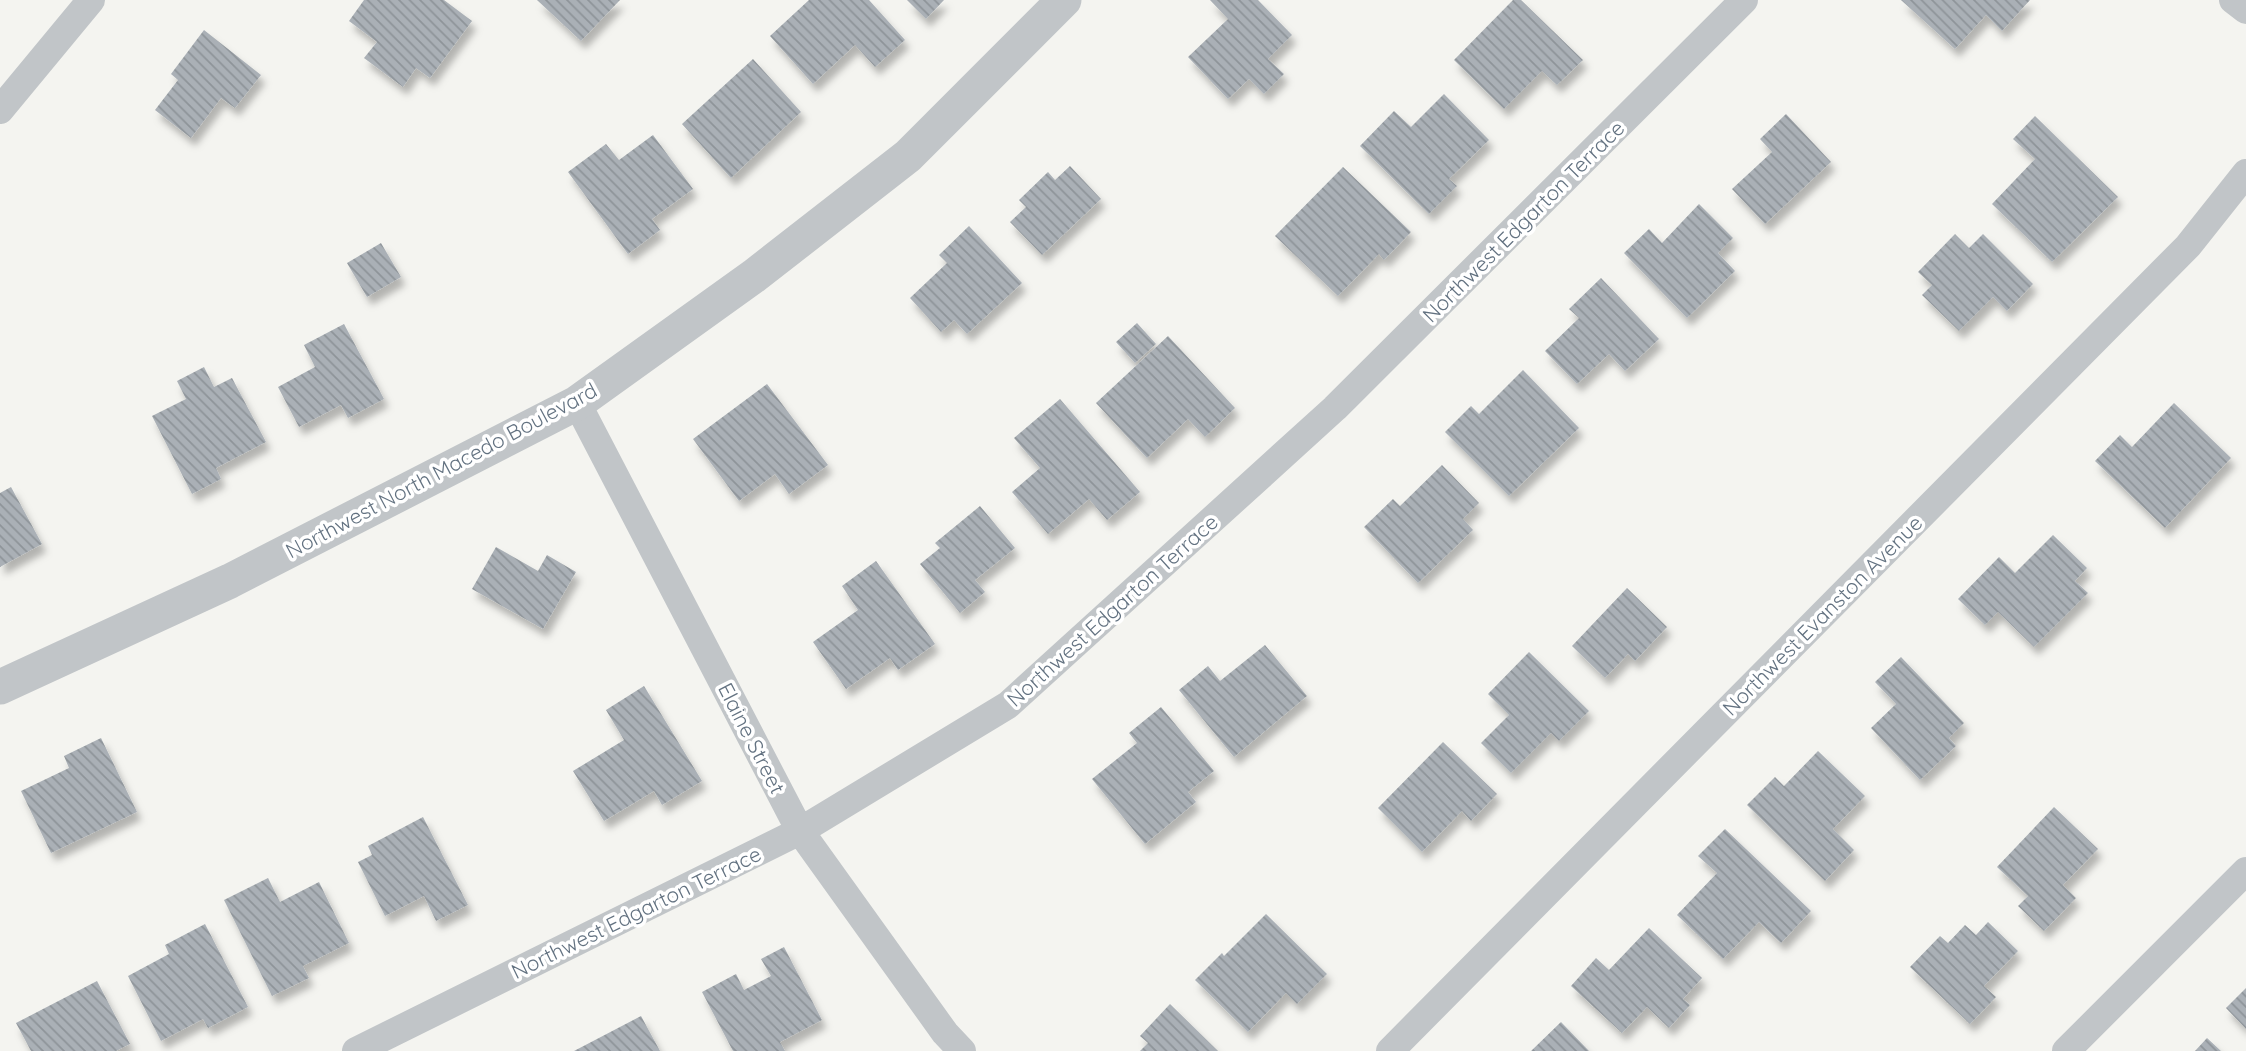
<svg xmlns="http://www.w3.org/2000/svg" width="2246" height="1051" font-family="Quicksand,sans-serif">
<style>
.building{fill:url(#building-back-hatch);filter:url(#shadow)}
.lines{fill:none;stroke-linecap:round;stroke-linejoin:round}
.minor{stroke:#c1c5c8;stroke-width:28}
.tertiary{stroke:#c1c5c8;stroke-width:35}
.labels{text-anchor:middle;dominant-baseline:central;stroke-width:7;stroke-linejoin:round;paint-order:stroke}
.street-label{font-size:21px;fill:#637281;stroke:#fff}
</style>
<defs>
<pattern id="building-back-hatch" width="6" height="6" patternUnits="userSpaceOnUse" patternTransform="scale(1.75)"><rect width="6" height="6" fill="#aab0b6"/><path d="M-1 5l2 2M0 0l6 6M5-1l2 2" fill="none" stroke="#8e9499"/></pattern>
<filter id="shadow"><feDropShadow dx="4.5" dy="8" stdDeviation="3.5" flood-color="#0004"/></filter>
</defs>
<rect width="100%" height="100%" fill="#f4f4f0"/>
<path class="building" d="M364,0H444L472,21L430,78L416,68L403,87L364,58L377,42L349,21Z
M537,0H620L581,41Z
M809,0H869L905,40L875,67L855,45L813,84L770,36Z
M907,0H944L926,19Z
M1210,0H1258L1292,35L1268,59L1284,74L1264,94L1249,79L1228,99L1188,57L1228,19Z
M1513,0H1521L1583,60L1557,85L1542,71L1504,109L1454,60Z
M1901,0H2030L2002,31L1986,15L1955,49Z
M204,30L261,75L235,108L221,98L191,138L155,110L178,80L171,74Z
M753,59L801,112L731,178L682,124Z
M1444,94L1489,140L1449,179L1457,186L1429,214L1360,146L1394,111L1411,127Z
M1786,114L1831,162L1765,224L1732,189L1772,152L1760,139Z
M2035,116L2118,197L2052,262L1992,204L2035,159L2013,139Z
M653,135L693,189L652,219L660,230L628,254L568,172L606,144L619,160Z
M1070,166L1101,199L1042,255L1010,222L1026,207L1019,200L1048,172L1055,180Z
M1343,167L1411,232L1384,260L1379,254L1338,296L1275,236Z
M1699,204L1733,238L1718,253L1735,271L1687,318L1624,253L1649,229L1662,243Z
M969,226L1022,283L967,334L954,320L941,332L910,298L947,263L939,255Z
M1955,234L1969,248L1983,234L2033,284L2007,311L1993,297L1959,331L1922,295L1932,285L1918,272Z
M381,243L401,277L367,297L347,263Z
M1601,278L1659,339L1625,371L1609,354L1577,384L1545,351L1579,318L1569,309Z
M1137,323L1156,344L1135,363L1116,342Z
M344,324L384,399L348,418L341,405L299,427L278,387L315,367L304,345Z
M1168,336L1235,408L1205,437L1188,419L1147,458L1096,403Z
M204,367L214,387L232,378L266,442L216,468L221,479L192,494L152,416L186,399L177,381Z
M1523,370L1579,428L1509,496L1445,432L1471,406L1479,414Z
M767,384L828,465L789,494L775,474L739,501L693,439Z
M1060,399L1140,492L1107,520L1089,499L1048,534L1012,492L1040,468L1014,438Z
M2174,403L2231,458L2165,528L2095,461L2120,435L2132,447Z
M1442,465L1479,503L1463,519L1473,530L1418,583L1364,527L1393,499L1400,506Z
M11,487L42,544L0,567V493Z
M980,506L1015,548L975,580L985,592L960,613L920,564L940,548L935,543Z
M2053,535L2087,568L2075,581L2088,593L2034,647L1998,612L1985,625L1958,599L1999,557L2015,573Z
M496,547L538,571L547,555L576,572L543,629L472,589Z
M876,561L935,644L898,670L890,658L846,689L813,642L858,610L842,586Z
M1627,588L1667,627L1635,661L1628,654L1605,678L1572,646Z
M1265,645L1307,696L1234,757L1179,690L1208,666L1220,681Z
M1529,652L1589,711L1559,741L1551,733L1511,773L1481,743L1509,715L1488,694Z
M1901,657L1964,723L1949,738L1956,746L1920,780L1871,728L1896,704L1875,682Z
M644,686L702,781L662,805L654,791L604,821L573,771L624,740L606,710Z
M1161,707L1214,771L1188,792L1196,802L1145,844L1092,779L1137,743L1129,733Z
M101,738L137,812L51,853L21,791L69,768L64,756Z
M1443,742L1497,794L1471,821L1462,811L1422,852L1378,808Z
M1818,751L1865,796L1833,829L1854,850L1825,881L1747,805L1775,777L1784,786Z
M2054,807L2098,849L2063,885L2076,898L2044,931L2018,906L2028,896L1997,867Z
M423,817L468,905L436,921L424,896L385,916L358,862L372,855L368,846Z
M1725,829L1811,911L1781,943L1759,922L1723,959L1677,915L1717,873L1698,856Z
M268,878L280,902L319,882L349,943L303,966L309,978L272,996L224,900Z
M1266,914L1327,974L1297,1004L1286,993L1248,1032L1195,980L1222,953L1224,956Z
M1988,922L2018,951L1984,986L1996,997L1970,1024L1910,967L1940,936L1948,943L1965,925L1976,935Z
M205,924L248,1007L208,1028L203,1019L161,1041L128,976L169,954L165,945Z
M1649,928L1702,978L1683,999L1690,1005L1669,1028L1647,1007L1622,1033L1571,986L1596,958L1609,970Z
M784,947L822,1020L780,1042L785,1051H733L702,992L736,974L744,990L771,976L761,959Z
M97,981L130,1044L116,1051H31L16,1023Z
M2246,988V1029L2226,1008Z
M1170,1004L1218,1051H1140L1148,1043L1140,1036Z
M641,1016L660,1051H574Z
M1561,1022L1589,1051H1531Z
M2207,1038L2221,1051H2195Z"/>
<g class="lines">
<path class="minor" d="M2233,0L2246,10
M0,110L91,0
M577,403L800,831L945,1033L962,1051
M356,1051L800,831L1008,705L1335,408L1744,0
M1390,1051L2188,246L2246,173
M2066,1051L2246,871"/>
<path class="tertiary" d="M0,687L230,581L577,403L754,276L908,156L1064,0"/>
</g>
<g class="labels">
<g class="street-label">
<text transform="translate(1523 221) rotate(-45)">Northwest Edgarton Terrace</text>
<text transform="translate(441 470) rotate(-28)">Northwest North Macedo Boulevard</text>
<text transform="translate(1112 610) rotate(-42)">Northwest Edgarton Terrace</text>
<text transform="translate(1822 615) rotate(-45)">Northwest Evanston Avenue</text>
<text transform="translate(752 738) rotate(63)">Elaine Street</text>
<text transform="translate(636 912) rotate(-26)">Northwest Edgarton Terrace</text>
</g>
</g>
</svg>
